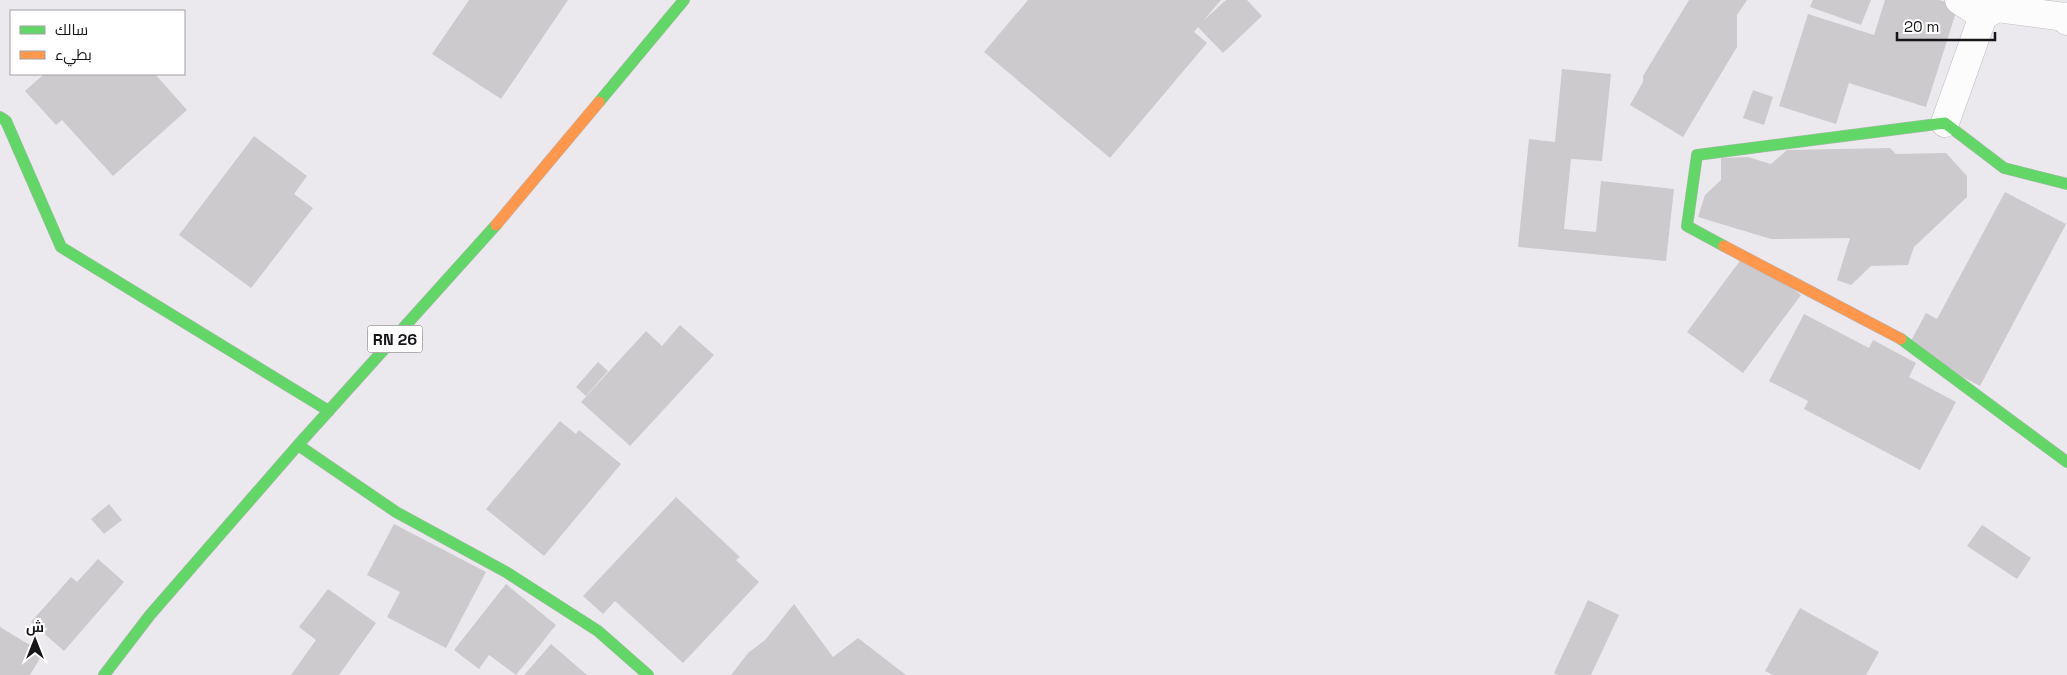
<svg xmlns="http://www.w3.org/2000/svg" width="2067" height="675" font-family="'Space Grotesk',Cairo,sans-serif">
<style>
.building{fill:#cccacd}
.lines{fill:none;stroke-linecap:round;stroke-linejoin:round}
.street-casing{stroke:#b6b5b9;stroke-width:29}
.fast-casing{stroke:#b6b5b9;stroke-width:12}
.slow-casing{stroke:#b6b5b9;stroke-width:12}
.street{stroke:#fcfcfc;stroke-width:28}
.fast{stroke:#63d668;stroke-width:11}
.slow{stroke:#ff974d;stroke-width:11}
.labels{text-anchor:middle;dominant-baseline:central;stroke-width:5;stroke-linejoin:round;paint-order:stroke}
.shield{fill:#fff;stroke:#5c5b5d;stroke-width:1}
.shield-label{font-size:16px;font-weight:bold;fill:#161518}
</style>
<rect width="100%" height="100%" fill="#ebe9ee"/>
<path class="building" d="M469,0H568L501,99L432,54Z
M1028,0H1221L1203,21L1226,0H1247L1262,16L1223,53L1198,27L1194,32L1207,43L1110,158L984,52Z
M1689,0H1747L1737,15V47L1683,137L1630,105L1643,82V76Z
M1813,0H1871L1861,25L1810,7Z
M1885,0H1939L1958,6L1926,107L1849,83L1836,124L1779,106L1808,14L1874,35Z
M1562,69L1611,74L1602,161L1571,159L1564,229L1596,232L1601,181L1674,189L1666,261L1518,247L1529,139L1555,142Z
M44,74H155L187,110L113,176L62,120L56,125L25,91Z
M1753,90L1773,97L1764,125L1743,118Z
M254,136L307,176L294,194L313,208L251,288L179,235Z
M1890,148L1896,154L1946,153L1967,176V197L1914,247L1908,265L1871,266L1851,285L1837,280L1850,238L1771,239L1698,217L1705,195L1721,180V158L1748,157L1771,164L1787,150Z
M2005,192L2066,224L1980,386L1907,348L1926,313L1937,319Z
M1745,254L1801,295L1743,373L1687,332Z
M1804,314L1869,348L1873,340L1916,363L1909,377L1956,402L1920,470L1804,409L1808,401L1769,381Z
M680,325L714,355L630,446L581,402L646,331L662,346Z
M598,362L608,371L586,396L576,387Z
M560,421L576,434L579,430L621,464L544,556L486,509Z
M676,497L740,557L736,560L759,582L683,663L615,601L603,614L583,596Z
M109,504L122,520L104,534L91,519Z
M394,524L486,572L446,648L387,617L400,592L367,575Z
M1982,525L2031,558L2017,579L1967,546Z
M98,559L124,582L64,651L31,622L71,577L77,582Z
M506,584L556,625L516,675L489,655L479,669L454,650Z
M328,589L376,623L339,675H291L316,640L299,627Z
M1588,600L1619,615L1591,675H1557L1554,673Z
M794,604L833,657L858,638L906,675H731L748,653L765,640Z
M1800,608L1879,652L1866,675H1773L1765,671Z
M0,627L43,653L30,675H0Z
M551,644L587,675H524Z"/>
<g class="lines">
<defs>
<path id="street" d="M1959,0L1983,16
M1945,123L1983,16L1997,8L2065,17L2067,21"/>
<path id="fast" d="M599,102L684,0
M0,117L6,121L61,247L329,411
M1724,246L1687,226L1697,155L1945,123L2004,168L2067,184
M1901,339L2067,462
M298,445L396,512L506,572L598,631L648,675
M104,675L150,615L298,445L496,225"/>
<path id="slow" d="M496,225L599,102
M1724,246L1901,339"/>
</defs>
<use href="#street" class="street-casing"/>
<use href="#fast" class="fast-casing"/>
<use href="#slow" class="slow-casing"/>
<use href="#street" class="street"/>
<use href="#fast" class="fast"/>
<use href="#slow" class="slow"/>
</g>
<g class="labels">
<rect class="shield" x="367.5" y="325.5" width="55" height="27" rx="4"/>
<g class="shield-label">
<text x="395" y="339">RN 26</text>
</g>
</g>
<rect x="10" y="10" width="175" height="65" fill="#ffffff" stroke="#a2a1a3"/>
<rect x="20" y="26" width="25" height="8" fill="#63d668" stroke="#a2a1a3"/>
<text x="55" y="35" font-size="15" fill="#161518">سالك</text>
<rect x="20" y="51" width="25" height="8" fill="#ff974d" stroke="#a2a1a3"/>
<text x="55" y="60" font-size="15" fill="#161518">بطيء</text>
<g transform="translate(35 640)" stroke="#ffffff" stroke-width="4" paint-order="stroke">
<path d="M0-4L9 19L0 12L-9 19Z" fill="#161518"/>
<text y="-8" font-size="14" font-weight="bold" text-anchor="middle" fill="#161518">ش</text>
</g>
<path d="M1897 32v8h98v-8" fill="none" stroke="#161518" stroke-width="2.5"/>
<text x="1904" y="32" font-size="15" fill="#161518" stroke="#ffffff" stroke-width="4" paint-order="stroke">20 m</text>
</svg>
